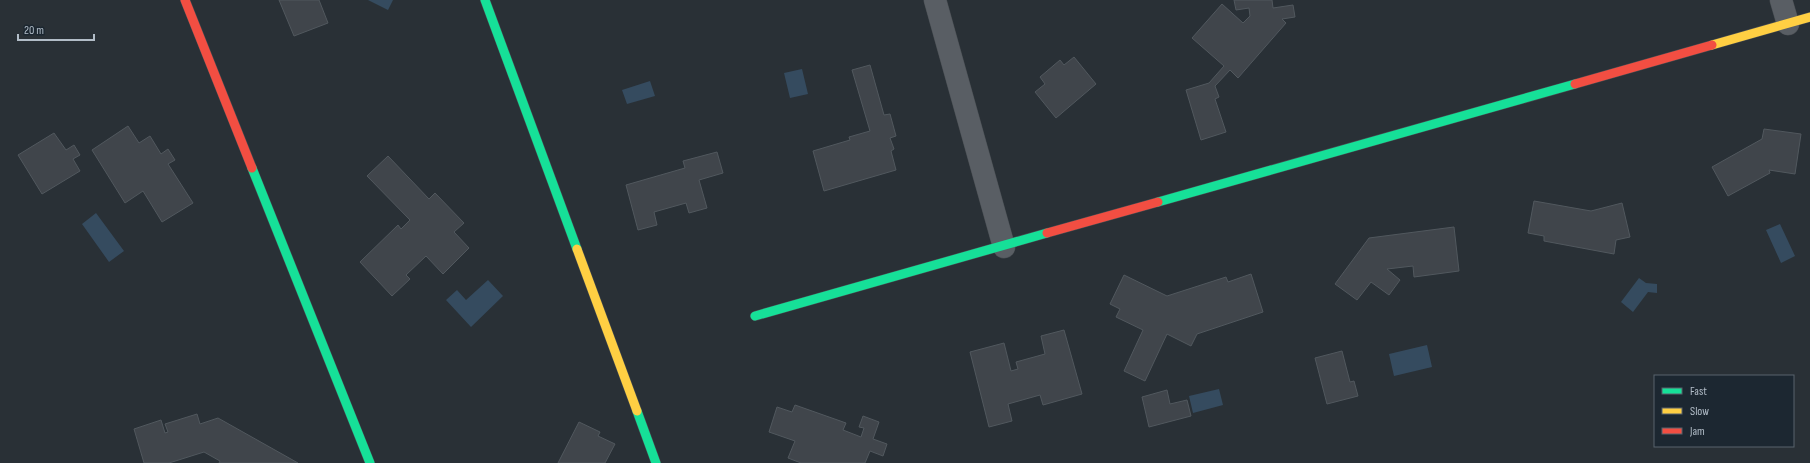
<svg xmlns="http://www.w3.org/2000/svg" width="1810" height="463" font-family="'Sofia Sans Condensed',sans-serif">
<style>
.water{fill:#354b5f}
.building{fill:#40454b;stroke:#51585e}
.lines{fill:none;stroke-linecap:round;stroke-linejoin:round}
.street-casing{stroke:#474c51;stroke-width:23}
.fast-casing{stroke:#474c51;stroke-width:10}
.slow-casing{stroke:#474c51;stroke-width:10}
.jam-casing{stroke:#474c51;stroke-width:10}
.street{stroke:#595e64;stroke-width:22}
.fast{stroke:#16e098;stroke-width:9}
.slow{stroke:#ffcf43;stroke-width:9}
.jam{stroke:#f24e42;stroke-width:9}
</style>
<rect width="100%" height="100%" fill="#293036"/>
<path class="water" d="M368,0H393L388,10Z
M802,69L808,94L790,98L784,73Z
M650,81L655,96L627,104L622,90Z
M96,213L124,251L109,262L82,224Z
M1780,224L1795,256L1781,263L1766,230Z
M1639,278L1646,283L1657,284V293L1648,292L1633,312L1621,302Z
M488,280L503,296L471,327L446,300L457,290L466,300Z
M1427,345L1432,367L1394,376L1389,354Z
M1219,389L1223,405L1193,413L1189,396Z"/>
<path class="building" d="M279,0H319L328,23L294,36Z
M1234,0H1272L1273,8L1293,5L1295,17L1282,19L1286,23L1238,78L1230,70L1215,86L1219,97L1215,99L1226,132L1201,140L1186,90L1209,83L1224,66L1192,38L1222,4L1243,23L1250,16L1249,8L1236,10Z
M1074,57L1096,84L1056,118L1035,92L1045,84L1040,77L1060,60L1064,65Z
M870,65L884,115L890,114L896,136L890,138L894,149L891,151L896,170L824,191L813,151L850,140L849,137L870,131L852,70Z
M128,126L139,143L150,136L161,154L168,149L175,160L168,164L193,203L162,222L143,191L125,203L92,150Z
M1764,129L1801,134L1795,174L1769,170L1770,173L1728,196L1712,167L1762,139Z
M54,133L66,150L74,145L80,155L73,159L80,171L42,194L18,155Z
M717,152L723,173L699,180L707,208L689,213L686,203L654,212L657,225L638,230L626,185L685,168L683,161Z
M388,156L429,199L435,193L464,223L454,232L469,248L443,274L426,256L406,275L410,279L392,296L360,262L398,225L401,229L410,220L367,176Z
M1534,201L1591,211L1622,203L1630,237L1616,240L1614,254L1544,241V236L1528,233Z
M1454,227L1459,271L1414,277L1413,266L1387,269L1400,280L1389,295L1371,282L1357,300L1335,284L1369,238Z
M1251,274L1263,312L1197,334L1191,346L1167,334L1145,381L1124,371L1143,330L1116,317L1120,309L1110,304L1124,275L1167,296L1226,277L1228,282Z
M1064,330L1082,394L1043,405L1040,395L1008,404L1012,421L989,427L970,352L1004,343L1011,371L1018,369L1016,362L1045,354L1041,336Z
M1342,351L1350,382L1354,381L1358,396L1327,404L1315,358Z
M1167,390L1170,404L1187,400L1191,416L1149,427L1142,397Z
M795,405L846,423L843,430L861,437L864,428L859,427L863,416L879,422L873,439L887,444L883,456L870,451L865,463H801L788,458L795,441L769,432L777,407L792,412Z
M197,414L200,424L218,418L298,463H219L220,461L204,452L169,463H144L134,429L161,420L165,433L168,432L165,424Z
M579,422L600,432L598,436L615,444L605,463H558Z"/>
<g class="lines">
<defs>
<path id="street" d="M935,0L1004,247
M1781,0L1788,24"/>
<path id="fast" d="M485,0L577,249
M252,168L370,463
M1158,202L1575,84
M755,316L1047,233
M637,411L656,463"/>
<path id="slow" d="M1712,45L1810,17
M577,249L637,411"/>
<path id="jam" d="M185,0L252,168
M1575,84L1712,45
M1047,233L1158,202"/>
</defs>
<use href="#street" class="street-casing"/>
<use href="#fast" class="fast-casing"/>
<use href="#slow" class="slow-casing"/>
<use href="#jam" class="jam-casing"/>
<use href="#street" class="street"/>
<use href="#fast" class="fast"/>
<use href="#slow" class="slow"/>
<use href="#jam" class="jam"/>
</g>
<rect x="1654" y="375" width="140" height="72" fill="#1c2731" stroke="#58636d"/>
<rect x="1662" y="388" width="20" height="6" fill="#16e098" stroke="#58636d"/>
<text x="1690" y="395" font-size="12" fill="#b2bdc8">Fast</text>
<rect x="1662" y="408" width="20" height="6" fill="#ffcf43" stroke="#58636d"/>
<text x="1690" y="415" font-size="12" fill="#b2bdc8">Slow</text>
<rect x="1662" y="428" width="20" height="6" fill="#f24e42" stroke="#58636d"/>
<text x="1690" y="435" font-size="12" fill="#b2bdc8">Jam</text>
<path d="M18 34v6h76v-6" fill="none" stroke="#b2bdc8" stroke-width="2"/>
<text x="24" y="34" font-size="12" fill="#b2bdc8" stroke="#1c2731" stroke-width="3" paint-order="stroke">20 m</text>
</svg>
